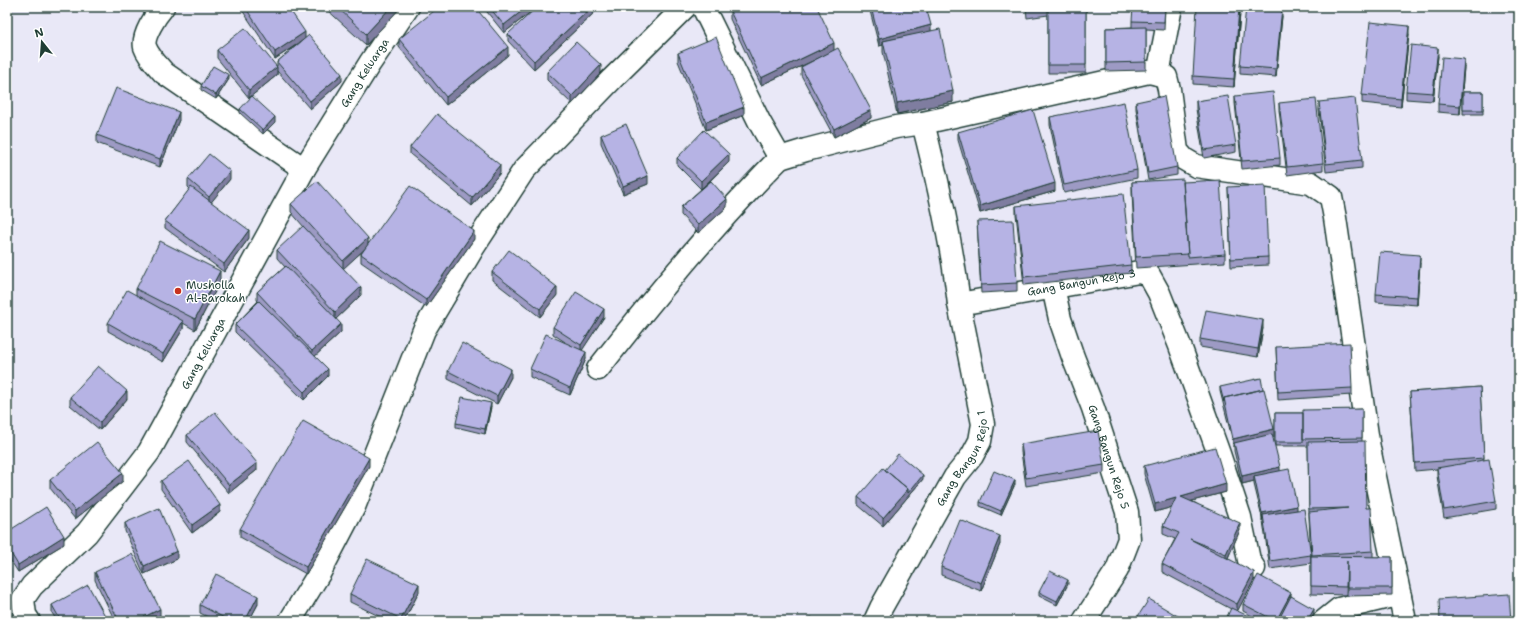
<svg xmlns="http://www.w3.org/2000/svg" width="1526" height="628" font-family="'Shantell Sans',sans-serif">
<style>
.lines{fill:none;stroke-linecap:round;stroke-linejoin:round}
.street-casing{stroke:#1f3d34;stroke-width:25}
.street{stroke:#fff;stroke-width:22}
.wall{fill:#9d9ac4;stroke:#1f3d34}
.shaded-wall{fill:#7f7da0;stroke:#1f3d34}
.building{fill:#b6b3e4;stroke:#1f3d34}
.poi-dot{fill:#c8321e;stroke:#fff;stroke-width:1.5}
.labels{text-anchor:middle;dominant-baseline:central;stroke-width:3;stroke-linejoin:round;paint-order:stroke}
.street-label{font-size:11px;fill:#1f3d34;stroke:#fff}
.poi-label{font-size:11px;fill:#1f3d34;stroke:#fff;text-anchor:start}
</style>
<rect width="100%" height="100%" fill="#e9e8f7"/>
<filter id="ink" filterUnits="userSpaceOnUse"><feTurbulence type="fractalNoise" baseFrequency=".025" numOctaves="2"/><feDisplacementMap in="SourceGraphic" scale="8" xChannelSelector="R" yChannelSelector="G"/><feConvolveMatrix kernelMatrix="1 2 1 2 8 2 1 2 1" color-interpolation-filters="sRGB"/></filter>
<g filter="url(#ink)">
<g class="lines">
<defs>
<g id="street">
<path d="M163,7C156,15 142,36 145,47C148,56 157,65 164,73L304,169"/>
<path d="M703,7L760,123L780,158L806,150L896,127L923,123L1149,72L1158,74L1166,77L1169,89L1177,151L1184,159L1196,166L1311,183L1331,197L1335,218L1369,448L1405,621"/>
<path d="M1158,74L1171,7"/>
<path id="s1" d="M923,123C938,182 952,243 959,304L1139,272L1149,275L1159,293L1180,346L1219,454L1240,517L1249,560L1254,568"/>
<path id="s2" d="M1053,287L1060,319L1073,357L1093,408L1127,512L1129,539L1117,570L1084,621"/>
<path d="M598,369C655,296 714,224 780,158"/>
<path id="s3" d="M29,621L25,615L23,599L32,586L87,533L149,452L304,169L370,63L408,7"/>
<path d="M290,621L320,572L354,507L424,330L473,248L524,170L612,79L685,7"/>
<path id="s4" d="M875,621L881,608L955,477L972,456L980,441L983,424L959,304"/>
<path d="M1324,621L1339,609L1388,597L1400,596"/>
</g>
</defs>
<use href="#street" class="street-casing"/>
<use href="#street" class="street"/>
</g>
<path class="wall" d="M240,7H288L305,38L342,81L310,109L277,71V75L249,98L217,58V50L277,66V62L298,44L275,59Z
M324,7H401L366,45Z
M483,7H537L504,33Z
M596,7V11L534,69L508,41V34Z
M625,7H634L629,11Z
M869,7H926L931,31L953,102L897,114L883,52V45L879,46Z
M1026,7H1084V10H1086V73H1048V15L1027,18Z
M1165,7L1164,30L1146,29V70L1106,71V28L1132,27V21Z
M730,11L834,50L871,118L834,137L801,75V67L821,57L761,85L730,19Z
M1240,13L1234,87L1193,84V76Z
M1282,16L1276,77L1240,74V66Z
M1409,34L1401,107L1362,103V95Z
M399,39L508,55L446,105L399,47Z
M678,53L744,115L706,130L678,61Z
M1438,56L1433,101L1406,99V91Z
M1464,67L1460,114L1438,112V104Z
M547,72L601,73L572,104L547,80Z
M229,79L216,99L201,90V86Z
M1463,92H1483V114H1463Z
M1235,96L1280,158V165L1242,169L1235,103Z
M1196,101L1236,145V152L1204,158L1196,109Z
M1136,102L1177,167V175L1148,180L1136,109Z
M1319,102L1362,160V168L1326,172L1319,110Z
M1279,103L1323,163V170L1287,175L1279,110Z
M240,109L275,122L263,134L240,113Z
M1050,117L1137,170V178L1064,193L1050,125Z
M179,120L160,167L97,143V135Z
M958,132L1055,191L980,213L958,140Z
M601,135L648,184L623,194L601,143Z
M410,147L500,173L472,206L410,154Z
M677,158L729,162L704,187L727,207L698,233L681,215V207L701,189L677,165Z
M188,179H230L211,202L249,238L224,272L165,228V221L190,189L188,187Z
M1132,182H1183L1225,254V262L1136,268L1132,193Z
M1228,187L1268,257V265L1231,267Z
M291,204L368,243L474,239L426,307L361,262V254L364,250L343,268L361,295L336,319L341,332L315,356L328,376L304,400L235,332V325L258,301L257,300V292L285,267L277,258V250L310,234L291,212Z
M1016,206L1131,265V273L1024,285L1016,214Z
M977,221L1017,283V291L981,293Z
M1420,263L1417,305L1376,302V294Z
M492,272L557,295L540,317L492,280Z
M220,282L195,330L183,323V329L163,362L108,331V323L136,295V289Z
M604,317L582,350L586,359L570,395L530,377V369L565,342L553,334V327Z
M1263,328L1258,357L1200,347V339Z
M1276,347L1352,388V395L1278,400Z
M448,371L511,377L497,404L448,379Z
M1220,387L1274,437H1272L1280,471L1297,510L1311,555V563L1270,569L1263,521L1254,484V481L1242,484L1234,451V446L1220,391Z
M1480,387L1484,460L1496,501V509L1444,518L1437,476V469L1415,471L1410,392Z
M70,397L127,399L100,430L70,405Z
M491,407L485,434L456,427V423Z
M1362,409V441L1366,508L1373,551V557H1392V595L1347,596V569L1346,595L1311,594V559L1309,517L1308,446H1275V413H1303Z
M187,435L257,470L229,493L187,442Z
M1021,444L1104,465V473L1026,486L1021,452Z
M369,466L306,574L240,537V529Z
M1144,466L1226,492L1192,501L1240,530L1228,558L1254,580L1237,611L1231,609L1162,572V564L1175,539L1163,534V526L1172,507L1155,512L1144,474Z
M885,470L923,479L883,526L858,505V497Z
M50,480L123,481L75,519L50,488Z
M161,481L220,512L192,533L161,489Z
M1015,484L1001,515L980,506V502Z
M125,523L177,559L144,574L125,531Z
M7,532L64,544L18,572L7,555Z
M1000,544L981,591L941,575V567Z
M95,572L160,617L151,621H115L95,580Z
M1068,584L1057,605L1039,596V592Z
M419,592L404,621H389L350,602V594Z
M1291,596L1314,613L1309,621H1261L1243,611V604Z
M258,604L249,621H216L200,613V605Z
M52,605L108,621H57L52,613Z"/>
<path class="shaded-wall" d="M391,7H401L366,45V34Z
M527,7H537L504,33V25Z
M592,7H596V11L534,69V61Z
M629,7H634L629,11Z
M1240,7V13L1234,87V79Z
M1282,8V16L1276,77V69Z
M931,25V32L883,41V45L879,46V39Z
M1409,26V34L1401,107V99Z
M305,32V39L275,59V52Z
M834,43V51L761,85V78Z
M508,47V55L446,105V97Z
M1438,48V56L1433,101V93Z
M1464,59V67L1460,114V106Z
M601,65V73L572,104V96Z
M277,67V75L249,98V90Z
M342,74V81L310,109V101Z
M229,75V79L216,99V95Z
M953,91V102L897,114V103Z
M744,107V115L706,130V122Z
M871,110V118L834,137V129Z
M179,112V120L160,167V159Z
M275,117V122L263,134V130Z
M729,154V162L701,189V181Z
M500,165V173L472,206V198Z
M230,171V179L209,205V197Z
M648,176V184L623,194V186Z
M1055,183V191L980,213V206Z
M727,199V207L698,233V225Z
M249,230V238L224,272V264Z
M474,231V239L426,307V300Z
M368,238V246L343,269V261Z
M1420,255V263L1417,305V297Z
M220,271V282L195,330V319Z
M361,287V295L335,320V312Z
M557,287V295L540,317V309Z
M604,309V317L581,352V345Z
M1263,320V328L1258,357V349Z
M183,321V329L163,362V354Z
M341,324V332L312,359V351Z
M586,352V359L570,395V388Z
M328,369V376L304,400V392Z
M511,369V377L497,404V396Z
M127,391V399L100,430V422Z
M491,403V407L485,434V429Z
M1274,429V437L1234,446V443L1233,447V439Z
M369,458V466L306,574V567Z
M257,463V470L229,493V485Z
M1280,467V474L1254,476V481L1242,484V476Z
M123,473V481L75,519V511Z
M923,475V479L883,526V518L908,489Z
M1015,480V484L1001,515V511Z
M1226,484V492L1181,504V497Z
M1176,498V506L1155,512V504Z
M220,505V512L192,533V525Z
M1297,506V514L1263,515L1262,521V513Z
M1240,523V530L1226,562V554Z
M64,536V544L18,572V565Z
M1000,536V544L981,591V583Z
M177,551V559L144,574V566Z
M10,569V577L7,579V571Z
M1254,572V580L1237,612V604Z
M1068,580V584L1057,605V601Z
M419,584V592L404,621H401V619Z
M1291,593V601L1280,621H1276Z
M258,596V604L249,621H245Z
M160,609V617L151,621H136Z
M1314,609V613L1309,621H1307Z"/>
<path class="building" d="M245,7H288L305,32L275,52Z
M337,7H391L366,34Z
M439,7H475L508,47L446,97L399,39Z
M489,7H527L504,25Z
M537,7H592L534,61L508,34Z
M739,7H817L834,43L761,78L730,11Z
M871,7H926L931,25L879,39Z
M1133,7H1165L1164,22L1132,21Z
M1197,7H1239L1234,79L1193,76Z
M1246,7H1273L1282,8L1276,69L1240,66Z
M1048,10H1086V65H1048Z
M1370,22L1409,26L1401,99L1362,95Z
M1146,27V62L1106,63V28Z
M245,28L277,67L249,90L217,50Z
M940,29L953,91L897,103L883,41Z
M309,35L342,74L310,101L277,62Z
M716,37L744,107L706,122L678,53Z
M576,42L601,65L572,96L547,72Z
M1411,45L1438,48L1433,93L1406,91Z
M838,48L871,110L834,129L801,67Z
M1442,57L1464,59L1460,106L1438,104Z
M213,66L229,75L216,95L201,86Z
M116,88L179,112L160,159L97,135Z
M1273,92L1280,158L1242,161L1235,96Z
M1463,92H1483V110H1463Z
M252,96L275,117L263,130L240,109Z
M1164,96L1177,167L1148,173L1136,102Z
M1228,96L1236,145L1204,150L1196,101Z
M1355,98L1362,160L1326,164L1319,102Z
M1316,99L1323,163L1287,167L1279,103Z
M1124,102L1137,170L1064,185L1050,117Z
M1033,110L1055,183L980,206L958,132Z
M437,114L500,165L472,198L410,147Z
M626,124L648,176L623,186L601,135Z
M704,130L729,154L701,181L677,158Z
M209,154L230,171L209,197L188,179Z
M1183,179L1188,254L1136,257L1132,182Z
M1220,180L1225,254L1188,257L1183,182Z
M317,181L368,238L343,261L291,204Z
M711,181L727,199L698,225L681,207Z
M1265,185L1268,257L1231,259L1228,187Z
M410,186L474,231L426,300L361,254Z
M191,187L249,230L224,264L165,221Z
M1123,194L1131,265L1024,277L1016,206Z
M1013,220L1017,283L981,285L977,221Z
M303,226L361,287L335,312L277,250Z
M160,241L220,271L195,319L136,289Z
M509,250L557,287L540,309L492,272Z
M1380,252L1420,255L1417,297L1376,294Z
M286,266L341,324L312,351L257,292Z
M127,290L183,321L163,354L108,323Z
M576,292L604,309L581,345L553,327Z
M259,301L328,369L304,392L235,325Z
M1206,310L1263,320L1258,349L1200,339Z
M546,334L586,352L570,388L530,369Z
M462,343L511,369L497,396L448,371Z
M1350,343L1352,388L1278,392L1276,347Z
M98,366L127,391L100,422L70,397Z
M1261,378L1263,389L1224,398V402L1220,387Z
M1480,387L1484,458L1415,463L1410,392Z
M1264,389L1274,429L1233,439L1224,398Z
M462,397L491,403L485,429L456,423Z
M1362,409V438L1303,439V410Z
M215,412L257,463L229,485L187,435Z
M1275,413H1303V442H1275Z
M303,421L369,458L306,567L240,529Z
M1098,431L1104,465L1026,478L1021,444Z
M1272,434L1280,467L1242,476L1234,443Z
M1365,441L1366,508H1371L1373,551L1312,555L1309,512L1348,508L1309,509L1308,442Z
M97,442L123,473L75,511L50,480Z
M1215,447L1226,484L1181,497L1240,523L1226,554L1190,539L1254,572L1237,604L1162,564L1179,533L1163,526L1176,498L1155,504L1144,466Z
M898,454L923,475L908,493V489L885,470Z
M1489,459L1496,501L1444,510L1437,468Z
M189,461L220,505L192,525L161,481Z
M883,468L908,489L883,518L858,497Z
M1289,469L1297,506L1262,513L1254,476Z
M994,471L1015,480L1001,511L980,502Z
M46,507L64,536L18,565L7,547V532Z
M159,508L177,551L144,566L125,523Z
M1304,509L1311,555L1270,561L1263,515Z
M960,520L1000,536L981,583L941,567Z
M132,554L160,609L136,621H119L95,572Z
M1311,556L1392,557V588H1347V561L1346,587L1311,586Z
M367,559L419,584L401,619L350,594Z
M7,564L10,569L7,571Z
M1050,571L1068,580L1057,601L1039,592Z
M216,574L258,596L245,621H230L200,605Z
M1258,575L1291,593L1276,621L1243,604Z
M88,585L108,621H61L52,605Z
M1509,594L1511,621H1440L1439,599Z
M1291,596L1314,609L1307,621H1278Z
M1149,599L1186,621H1135Z
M1231,608L1259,621H1225Z
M811,617L816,621H807Z"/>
</g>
<circle class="poi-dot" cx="178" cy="291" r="4"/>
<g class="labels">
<g class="street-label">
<text stroke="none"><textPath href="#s3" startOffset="654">Gang Keluarga</textPath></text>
<text stroke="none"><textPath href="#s1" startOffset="309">Gang Bangun Rejo 3</textPath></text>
<text stroke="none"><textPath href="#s3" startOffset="330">Gang Keluarga</textPath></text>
<text stroke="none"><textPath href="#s4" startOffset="186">Gang Bangun Rejo 1</textPath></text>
<text stroke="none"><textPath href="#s2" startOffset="179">Gang Bangun Rejo 5</textPath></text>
</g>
<g class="poi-label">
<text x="186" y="285">Musholla<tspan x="186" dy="13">Al-Barokah</tspan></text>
</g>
</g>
<rect width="1526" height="628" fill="none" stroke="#fff" stroke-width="24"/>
<rect x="12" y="12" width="1502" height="604" fill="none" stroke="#1f3d34" stroke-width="1.5" filter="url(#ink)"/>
<g transform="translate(42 42) rotate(343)" stroke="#ffffff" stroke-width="3" paint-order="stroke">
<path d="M0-3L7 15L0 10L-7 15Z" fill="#1f3d34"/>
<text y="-6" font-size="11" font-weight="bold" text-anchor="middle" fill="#1f3d34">N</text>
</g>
</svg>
